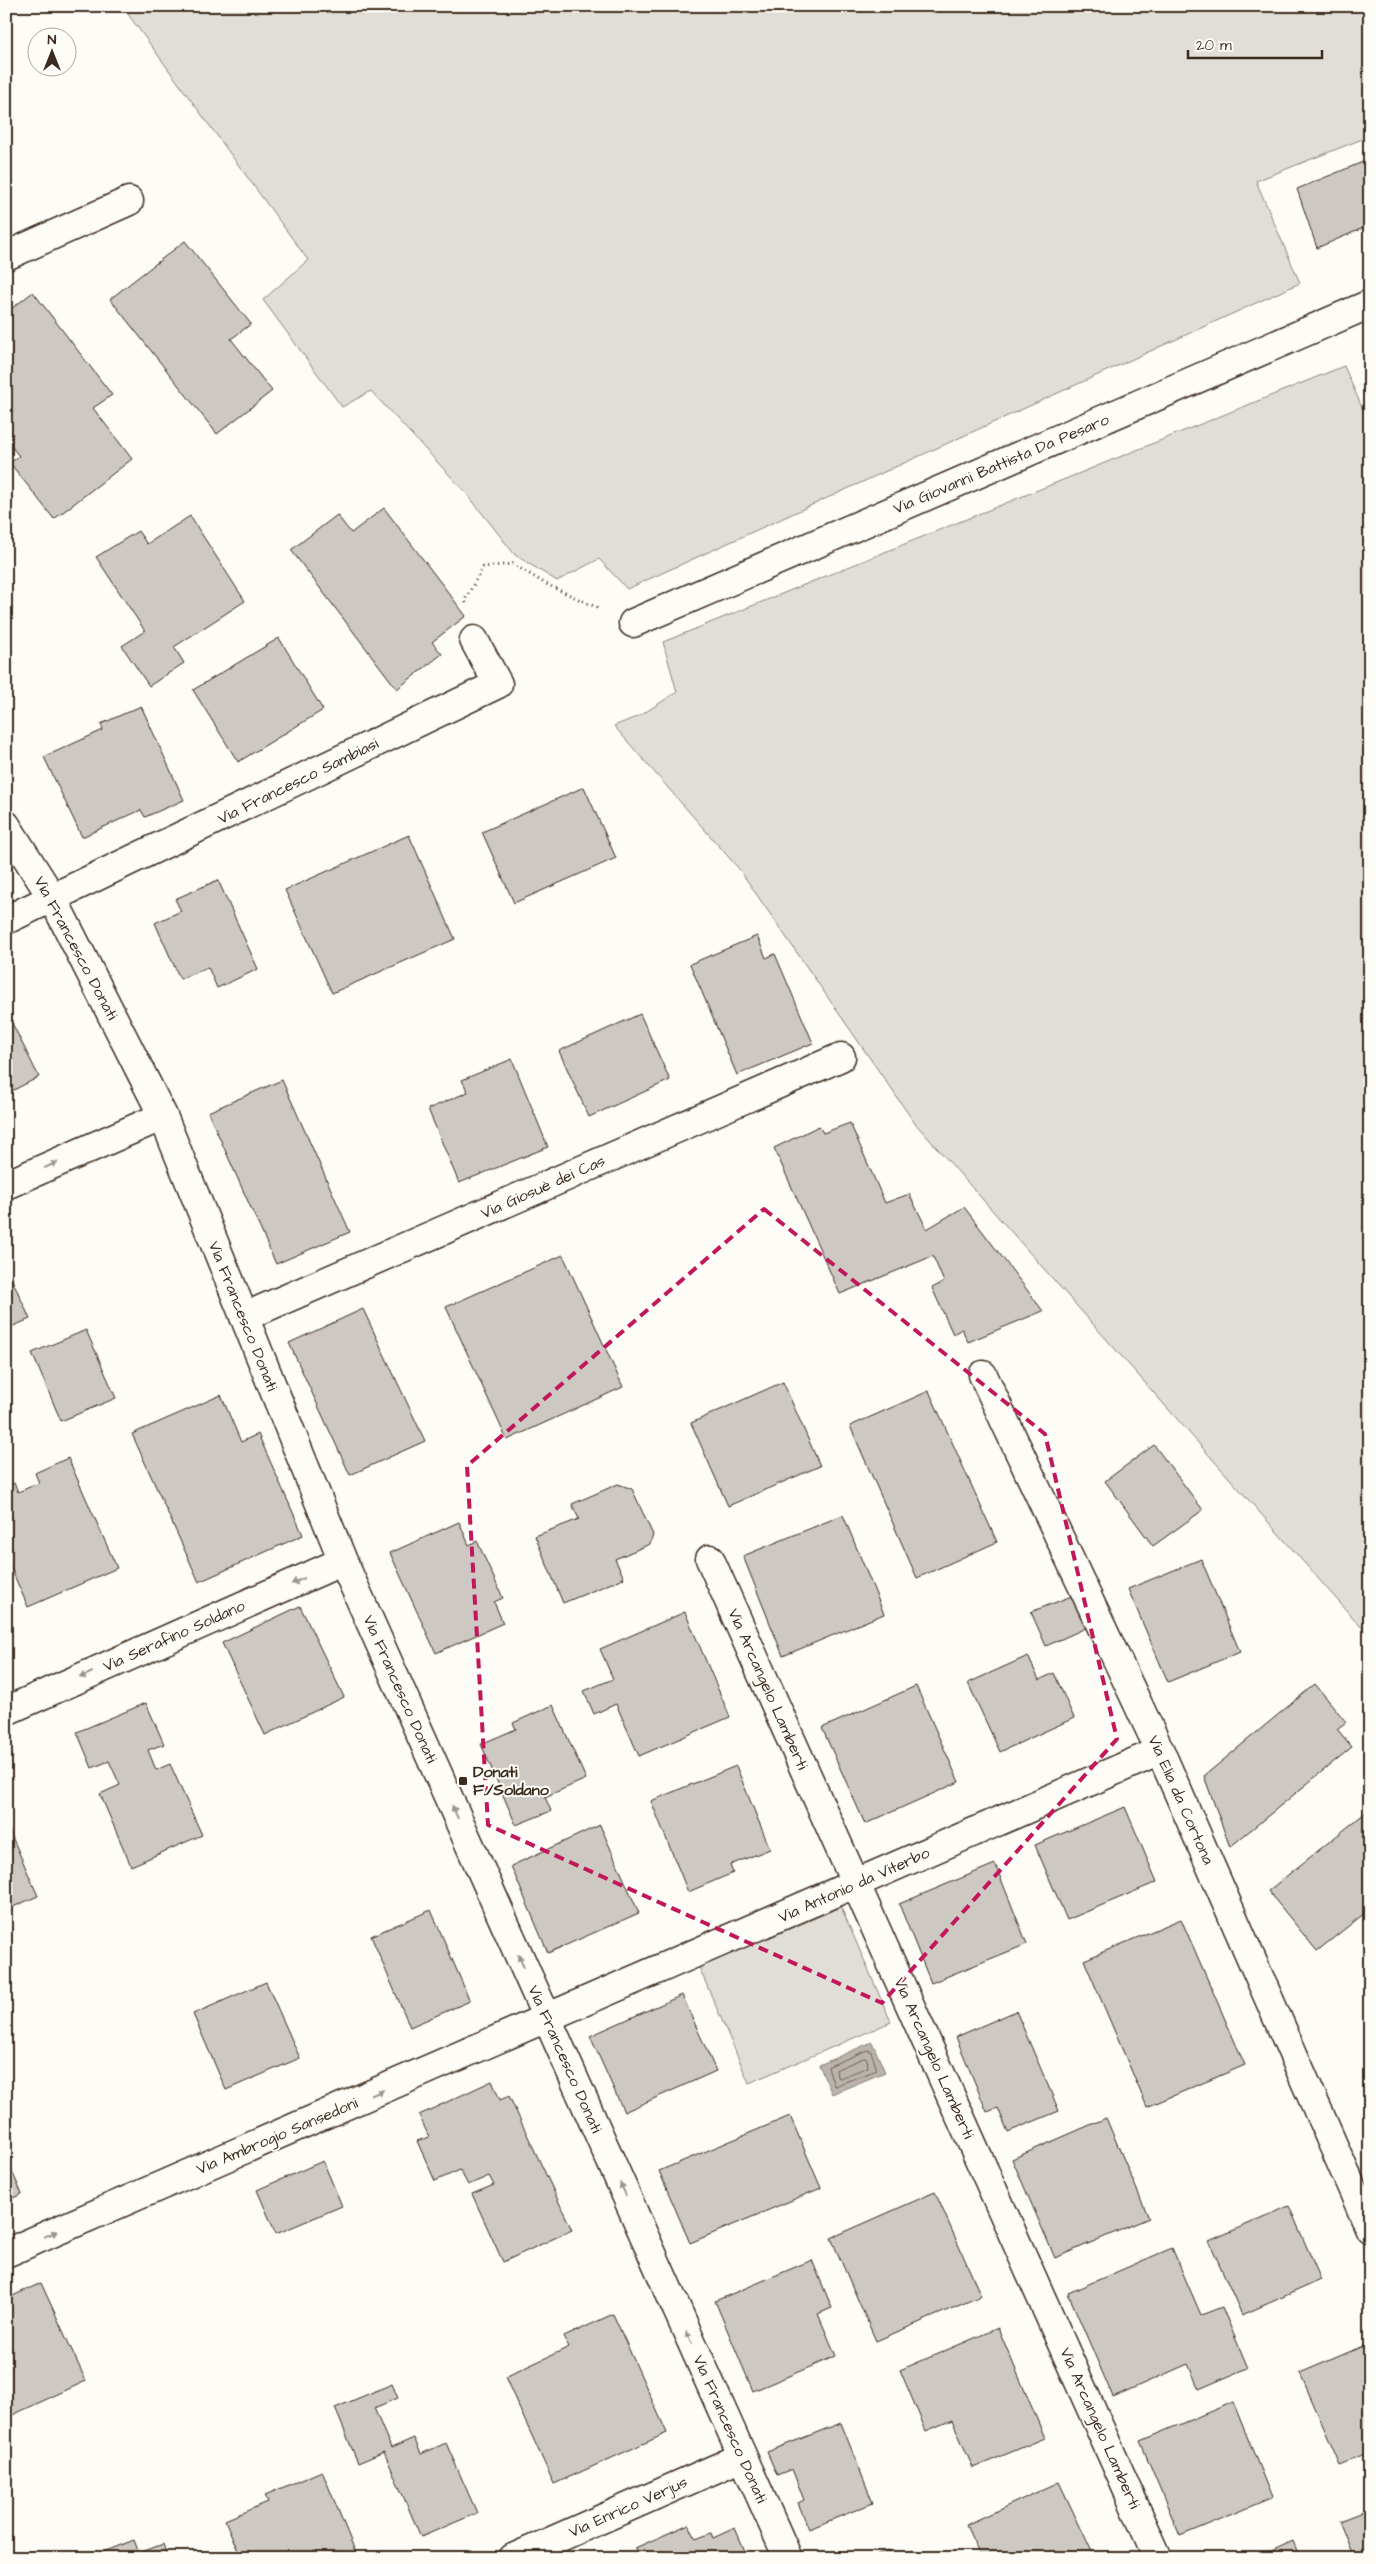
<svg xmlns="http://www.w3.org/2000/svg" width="1376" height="2564" font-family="'Architects Daughter',sans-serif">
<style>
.green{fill:#e1ded7;stroke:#8e847a}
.water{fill:#bbb4ad;stroke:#887d74}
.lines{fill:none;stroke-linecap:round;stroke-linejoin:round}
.shore{stroke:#6e6157;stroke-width:1}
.building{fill:#cdc8c2;stroke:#3b2a1e}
.street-casing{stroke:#3b2a1e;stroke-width:31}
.path{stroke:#3b2a1e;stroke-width:3;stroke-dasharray:1 4;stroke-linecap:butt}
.street{stroke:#fdfcf7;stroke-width:28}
.oneway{fill:#9c938a}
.marked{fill:none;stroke:#c2185b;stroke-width:4;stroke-dasharray:10 6;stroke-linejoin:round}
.poi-dot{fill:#3b2a1e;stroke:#fdfcf7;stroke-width:2}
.labels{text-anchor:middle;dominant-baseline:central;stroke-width:4;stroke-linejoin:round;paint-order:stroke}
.street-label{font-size:16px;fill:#3b2a1e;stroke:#fdfcf7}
.poi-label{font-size:16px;font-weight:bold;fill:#3b2a1e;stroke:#fdfcf7;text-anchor:start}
</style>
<rect width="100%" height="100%" fill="#fdfcf7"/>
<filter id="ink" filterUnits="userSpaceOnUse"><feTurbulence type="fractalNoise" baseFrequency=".02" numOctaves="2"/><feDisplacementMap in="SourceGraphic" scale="10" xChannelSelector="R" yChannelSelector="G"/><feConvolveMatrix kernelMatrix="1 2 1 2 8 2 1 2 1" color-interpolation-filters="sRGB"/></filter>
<g filter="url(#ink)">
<path class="green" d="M122,6H1364L1370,18V136L1256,181L1300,283L627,589L599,559L557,581L515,555L467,494L371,391L342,407L263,300L308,260Z
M1344,366L1370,426V1637L914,1122L739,869L614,726L641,715L677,692L663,642Z
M841,1907L891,2022L749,2083L699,1967Z"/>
<path class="water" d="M872,2042L885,2072L832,2094L819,2065Z"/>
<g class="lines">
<path class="shore" d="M868,2050L871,2051L877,2070L834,2086L828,2067Z
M864,2058L867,2059L868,2067L840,2078L837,2077L836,2070Z"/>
</g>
<path class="building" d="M1370,159V225L1317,248L1297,189Z
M185,241L251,324L231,339L272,391L217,434L110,299Z
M33,292L112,395L93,408L132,459L54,519L10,463L19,456L6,440V313Z
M384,508L466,616L432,642L442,654L397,689L291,550L337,515L351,533Z
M190,516L245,601L174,647L184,663L149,686L122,646L145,631L96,557L138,531L147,544Z
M279,638L323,710L238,762L193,690Z
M141,706L184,800L145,817L141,810L82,837L44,757L103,730L101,724Z
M584,787L616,858L514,903L482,832Z
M409,835L455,939L332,993L285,890Z
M218,880L258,969L217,988L208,967L180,979L155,923L181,911L175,899Z
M757,936L766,958L775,954L813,1043L737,1075L690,964Z
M6,1011L39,1077L6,1094Z
M640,1014L670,1080L589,1117L559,1051Z
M512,1059L548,1147L459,1183L428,1109L468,1092L462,1080Z
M282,1080L350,1232L276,1264L208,1112Z
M850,1123L885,1203L909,1194L927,1229L964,1207L1043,1311L968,1342L962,1329L953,1334L932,1288L944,1282L933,1256L840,1294L774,1148L819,1126L823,1133Z
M563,1255L623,1387L507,1440L446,1307Z
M6,1266L30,1319L6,1329Z
M363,1309L425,1441L350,1475L289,1343Z
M86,1330L116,1398L61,1421L32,1353Z
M783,1382L820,1466L728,1506L691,1423Z
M929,1391L997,1542L917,1578L850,1426Z
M221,1395L241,1442L258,1434L303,1535L199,1582L132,1434Z
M1154,1445L1203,1510L1153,1546L1105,1481Z
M68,1458L117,1568L28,1607L6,1557V1486L14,1483L18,1492L39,1483L35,1473Z
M618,1484L632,1489L653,1535L650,1544L615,1559L624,1578L563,1603L535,1536L579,1519L572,1504Z
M843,1515L884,1614L783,1656L743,1556Z
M459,1522L469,1545L477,1541L503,1598L494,1602L503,1623L436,1653L390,1553Z
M1201,1559L1240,1652L1168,1682L1128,1589Z
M1074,1595L1088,1627L1046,1646L1031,1612Z
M300,1606L344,1697L265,1735L222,1643Z
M685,1612L730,1717L639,1756L616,1704L594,1714L584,1691L613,1679L600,1649Z
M1028,1656L1039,1680L1054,1673L1074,1718L1000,1752L968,1683Z
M1315,1684L1346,1722L1337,1729L1352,1747L1230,1847L1204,1776Z
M916,1686L959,1782L865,1824L822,1728Z
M146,1703L164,1744L148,1750L156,1770L170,1764L202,1835L131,1866L100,1794L120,1785L109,1761L92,1768L77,1732Z
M553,1705L586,1779L545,1797L551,1811L516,1825L481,1744L516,1729L513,1723Z
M736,1766L770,1849L730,1865L733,1873L688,1892L651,1801Z
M1125,1807L1157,1882L1067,1920L1035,1845Z
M1370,1809V1909L1317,1951L1268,1891Z
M6,1823L38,1896L6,1910Z
M600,1825L639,1913L548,1953L511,1866Z
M995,1864L1027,1944L931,1983L899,1904Z
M431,1910L470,2001L410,2027L371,1936Z
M1181,1919L1245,2065L1147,2107L1084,1960Z
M266,1982L300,2058L226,2090L193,2014Z
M682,1995L716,2071L624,2112L590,2036Z
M1016,2011L1059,2111L1008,2132L998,2108L987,2112L956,2037Z
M492,2081L500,2100L509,2096L572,2230L503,2262L472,2194L494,2185L489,2176L468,2185L460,2170L435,2181L417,2141L429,2137L419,2115Z
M790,2116L821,2188L690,2243L659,2171Z
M1106,2118L1149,2218L1055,2258L1012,2159Z
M6,2158L22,2194L6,2201Z
M323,2161L342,2206L276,2234L257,2190Z
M935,2192L981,2296L876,2341L831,2238Z
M1289,2206L1321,2280L1242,2315L1209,2241Z
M1172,2248L1201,2315L1222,2307L1248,2368L1199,2389L1188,2364L1113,2397L1068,2293Z
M812,2260L832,2308L818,2314L836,2356L753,2391L715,2301Z
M41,2283L86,2381L6,2418V2299Z
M613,2314L667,2433L554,2484L505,2377L569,2347L564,2337Z
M998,2328L1045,2438L973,2468L952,2420L926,2431L900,2370Z
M1370,2343V2453L1340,2465L1300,2373Z
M392,2384L398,2398L374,2408L391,2448L414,2438L421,2454L446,2443L477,2513L421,2537L384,2452L358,2463L335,2408Z
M1233,2402L1272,2498L1180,2536L1140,2441Z
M841,2423L873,2503L809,2529L798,2503L804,2500L792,2469L777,2475L767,2452Z
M322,2471L358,2558H241L225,2520L268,2502L265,2495Z
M1059,2482L1095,2558H981L966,2525Z
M1370,2509V2558H1354L1339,2521Z
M689,2524L696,2539L711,2533L713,2538L735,2528L748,2558H639L635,2548Z
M134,2540L139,2553L163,2544L168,2558H100L98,2554Z
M1293,2541L1300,2558H1256Z
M888,2550L892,2558H868Z
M916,2550L919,2558H896Z"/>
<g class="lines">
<defs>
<path id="street" d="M6,256L129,201
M633,623L1370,304
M6,825L53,899L163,1116L343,1561L788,2558
M6,920L498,684L474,640
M6,1185L163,1116
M244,1317L841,1057
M983,1375L1160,1751L1370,2229
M710,1559L1158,2558
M6,1711L343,1561
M6,2253L1160,1751
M513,2558L742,2457"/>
</defs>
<use href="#street" class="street-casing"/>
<path class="path" d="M466,603L465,600L483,567L513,564L546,584L598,608"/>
<use href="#street" class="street"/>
</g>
<defs><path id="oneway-solid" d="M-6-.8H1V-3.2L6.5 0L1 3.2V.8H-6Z" transform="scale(1.25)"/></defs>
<g class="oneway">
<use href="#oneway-solid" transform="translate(51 1165) rotate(-24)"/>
<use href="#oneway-solid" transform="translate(298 1581) rotate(156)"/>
<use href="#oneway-solid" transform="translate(86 1675) rotate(156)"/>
<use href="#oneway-solid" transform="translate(455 1812) rotate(-114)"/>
<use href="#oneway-solid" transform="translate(521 1961) rotate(-114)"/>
<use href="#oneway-solid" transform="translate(377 2093) rotate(-23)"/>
<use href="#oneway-solid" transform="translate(623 2189) rotate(-114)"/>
<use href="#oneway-solid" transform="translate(51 2234) rotate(-23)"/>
<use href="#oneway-solid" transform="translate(689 2338) rotate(-114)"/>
</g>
</g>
<path class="marked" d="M764,1209L1045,1434L1117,1739L882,2003L488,1825L467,1466Z"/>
<rect class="poi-dot" x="458" y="1776" width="10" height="10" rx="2.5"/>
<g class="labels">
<g class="street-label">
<text transform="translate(1001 464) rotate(-23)">Via Giovanni Battista Da Pesaro</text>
<text transform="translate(298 781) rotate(-26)">Via Francesco Sambiasi</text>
<text transform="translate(76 948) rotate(62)">Via Francesco Donati</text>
<text transform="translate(543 1187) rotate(-24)">Via Giosuè dei Cas</text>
<text transform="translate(243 1316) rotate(68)">Via Francesco Donati</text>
<text transform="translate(174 1636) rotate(-24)">Via Serafino Soldano</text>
<text transform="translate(400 1689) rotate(66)">Via Francesco Donati</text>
<text transform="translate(768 1689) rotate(66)">Via Arcangelo Lamberti</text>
<text transform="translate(1181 1800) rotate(66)">Via Elia da Cortona</text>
<text transform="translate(854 1885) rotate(-24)">Via Antonio da Viterbo</text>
<text transform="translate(934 2058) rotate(66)">Via Arcangelo Lamberti</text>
<text transform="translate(565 2059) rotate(66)">Via Francesco Donati</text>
<text transform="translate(277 2136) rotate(-23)">Via Ambrogio Sansedoni</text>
<text transform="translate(1100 2428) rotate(66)">Via Arcangelo Lamberti</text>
<text transform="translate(730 2429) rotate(66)">Via Francesco Donati</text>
<text transform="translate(628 2507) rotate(-24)">Via Enrico Verjus</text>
</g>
<g class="poi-label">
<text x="473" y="1772">Donati<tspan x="473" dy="18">F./Soldano</tspan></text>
</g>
</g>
<rect width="1376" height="2564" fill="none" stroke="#fdfcf7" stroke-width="25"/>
<rect x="12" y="12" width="1351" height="2539" fill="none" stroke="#3b2a1e" stroke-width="2" filter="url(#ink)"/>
<g transform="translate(52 52)"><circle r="24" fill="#fdfcf7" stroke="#afa8a0"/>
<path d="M0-4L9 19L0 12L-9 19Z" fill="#3b2a1e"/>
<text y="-8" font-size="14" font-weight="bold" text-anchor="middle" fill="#3b2a1e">N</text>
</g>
<path d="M1188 50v8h134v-8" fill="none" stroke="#3b2a1e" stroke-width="2.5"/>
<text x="1196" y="50" font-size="15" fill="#3b2a1e" stroke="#fdfcf7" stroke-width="4" paint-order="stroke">20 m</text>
</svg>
